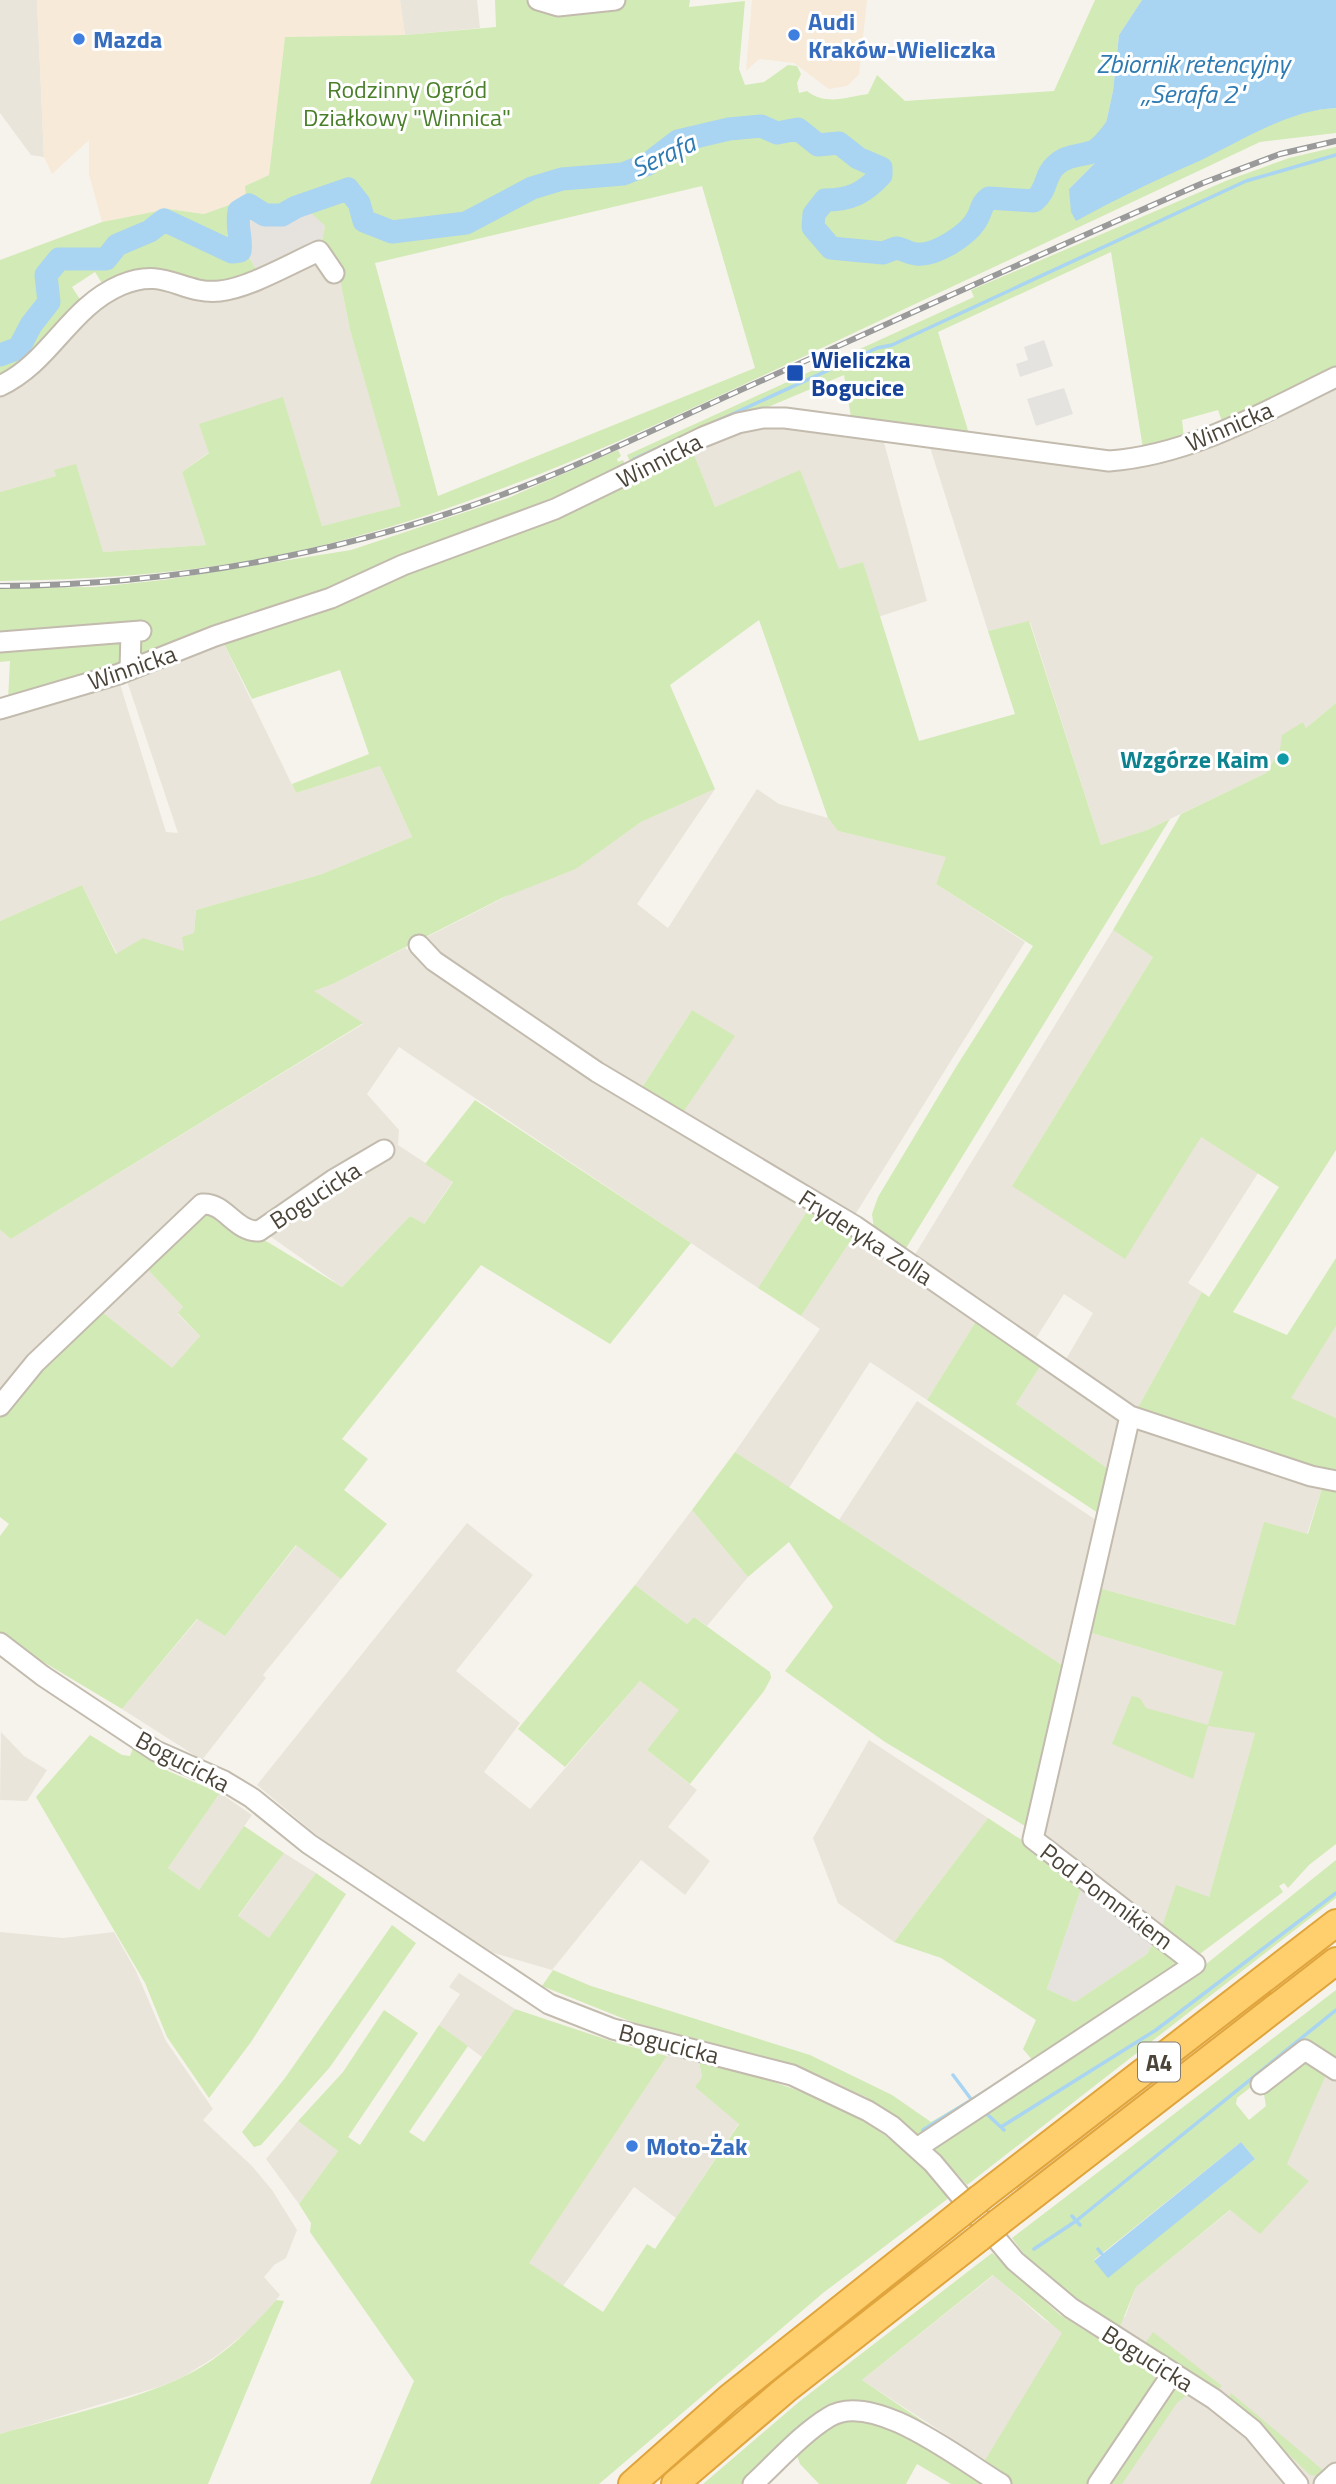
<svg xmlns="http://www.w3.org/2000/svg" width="1336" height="2484" font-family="'Titillium Web',sans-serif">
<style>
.residential{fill:#eae5da}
.commercial{fill:#f7ead8}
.industrial{fill:#e6e2dd}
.green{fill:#d2eab5;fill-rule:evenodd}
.parking{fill:#e5e3e0}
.water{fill:#a9d4f2}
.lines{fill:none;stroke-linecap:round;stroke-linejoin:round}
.stream{stroke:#a9d4f2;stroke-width:3.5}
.river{stroke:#a9d4f2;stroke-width:23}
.minor-casing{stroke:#c2bbae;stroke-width:23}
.highway-casing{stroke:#e0a43c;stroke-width:30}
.minor{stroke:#fff;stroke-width:19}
.highway{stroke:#ffcf6e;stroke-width:26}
.rail-casing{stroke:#9a9a9a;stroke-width:6}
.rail{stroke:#fff;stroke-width:3.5;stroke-dasharray:10;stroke-linecap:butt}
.highway-bridge-casing{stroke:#e0a43c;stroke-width:30;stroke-linecap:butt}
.highway-bridge{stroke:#ffcf6e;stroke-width:26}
.shop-dot{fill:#3f7fe0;stroke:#fff;stroke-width:2.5}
.transit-dot{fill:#1a4fb4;stroke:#fff;stroke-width:2.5}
.culture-dot{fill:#0f9aa8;stroke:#fff;stroke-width:2.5}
.labels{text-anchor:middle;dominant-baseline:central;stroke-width:6;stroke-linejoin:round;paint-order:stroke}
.shield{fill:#fff;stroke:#817c74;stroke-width:2}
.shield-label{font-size:23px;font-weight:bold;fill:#4b4439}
.shop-label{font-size:24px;font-weight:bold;fill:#366cbe;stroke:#fff;text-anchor:start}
.park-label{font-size:24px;fill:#4a7f2a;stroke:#fff}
.transit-label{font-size:24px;font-weight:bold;fill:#164399;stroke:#fff;text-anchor:start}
.street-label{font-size:24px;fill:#4b4439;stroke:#fff}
.culture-label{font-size:24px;font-weight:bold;fill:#0d838f;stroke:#fff;text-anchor:end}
.water-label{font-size:26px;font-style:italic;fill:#2e7ab2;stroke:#fff}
</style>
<rect width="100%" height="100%" fill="#f6f3ec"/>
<path class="residential" d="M0,0H37L44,157L31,155L0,113Z
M400,0H477L480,28L405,35Z
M336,259L350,330L402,506L322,526L283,398L182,472L206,545L103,552L54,470L56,476L0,492V391L82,316L129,286L291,268Z
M1336,384V703L1306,728L1303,722L1280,750L1266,773L1147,830L1101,845L1030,622L988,631L929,444L1121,463Z
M760,424L882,435L927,601L878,617L863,562L839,570L800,471L715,507L691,447Z
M221,638L296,793L380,766L412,837L322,874L196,910L194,933L185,951L117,954L82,885L0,921V713L119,681L166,832L178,833L126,678Z
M715,789L637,904L668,928L757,789L779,804L828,818L838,831L947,857L936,884L1025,942L853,1218L680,1117L734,1036L692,1010L643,1086L644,1093L419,941L511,894L576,869L641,822Z
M1113,930L1153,957L1012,1186L1201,1137L1258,1173L1188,1283L1202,1292L1136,1411L1062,1366L1093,1313L1064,1294L1031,1346L911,1261Z
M405,948L528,1029L811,1205L758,1288L399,1047L367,1094L399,1130L398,1145L453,1181L423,1225L410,1216L342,1287L257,1227L245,1225L204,1194L0,1393V1230L11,1239L363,1024L313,991L335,983Z
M855,1234L978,1318L927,1400L870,1362L789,1488L735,1452L820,1329L801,1316Z
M146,1263L149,1271L183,1307L178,1314L200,1336L172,1369L97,1308Z
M1336,1326V1418L1290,1398Z
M1041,1365L1123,1420L1114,1473L1016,1404Z
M917,1401L1099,1522L1068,1669L839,1520Z
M1135,1423L1323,1485L1307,1534L1264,1523L1236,1625L1095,1587Z
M692,1510L748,1577L707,1626L694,1617L687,1624L635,1585Z
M467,1523L533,1575L456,1671L520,1723L484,1772L530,1809L640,1681L680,1710L647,1750L697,1790L668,1827L710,1861L685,1895L641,1860L552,1970L487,1951L320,1838L257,1785Z
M297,1545L341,1579L263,1675L266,1678L202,1760L122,1709L198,1619L225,1636Z
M1085,1631L1223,1672L1255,1733L1209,1897L1160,1933L1040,1834Z
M1,1732L24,1756L47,1770L27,1801L0,1800Z
M869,1740L988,1818L894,1942L838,1903L813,1838Z
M220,1793L252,1815L199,1890L168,1868Z
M284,1853L316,1873L270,1939L238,1917Z
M0,1932L63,1938L114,1932L136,1971L166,2041L213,2109L203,2120L252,2166L272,2190L297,2230L286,2258L274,2265L264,2277L280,2295L256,2324L218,2355L183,2377L159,2387L0,2434Z
M459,1973L515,2009L482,2057L439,2025L460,1994L449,1987Z
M1306,2054L1336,2076V2484H1008L994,2475L997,2469L993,2467L989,2472L981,2467L985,2460L862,2380L994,2275L1042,2318L1081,2344L1097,2314L1125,2317L1136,2287L1286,2165Z
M667,2056L699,2061L702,2077L695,2087L739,2123L676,2218L634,2187L563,2286L528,2264Z
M298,2121L338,2151L299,2204L266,2159Z"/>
<path class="commercial" d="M37,0H400L405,35L285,37L269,175L245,186L246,199L204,214L168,209L102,222L89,174V140L52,174L44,157Z
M752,0H867L859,74L847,86L829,89L794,63L759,59L746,71Z"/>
<path class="industrial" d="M308,209L325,226L321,245L258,273L244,248L250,220L277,223Z
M1082,1886L1156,1938L1147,1954L1075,2002L1047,1989Z"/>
<path class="green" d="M495,0H690L689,7L745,1L739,69L745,85L764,82L788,65L797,66L801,74L797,83L799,93L807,91C826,106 846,97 868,94L877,75L905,101L1054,91L1095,0H1142L1119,35L1113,91L1098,160L1069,189C1094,187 1127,190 1150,181C1208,160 1274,110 1336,108V133L1260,142C1109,213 958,284 807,355C643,431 479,510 302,550C202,573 103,579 0,581V492L56,476L54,470L76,464L103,552L206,545L182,472L209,453L199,424L283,397L322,526L401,506L350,330L336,259L321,245L325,226L308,210L277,223L250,220L244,248L258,273L237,280L106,290L95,272L72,287L83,304L0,381V260L102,222L168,209L204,214L246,199L245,186L269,175L285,37L405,35L496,27ZM702,186L755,368L438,496L375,263Z
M1336,147V374L1224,427L1218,410L1182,420L1184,438L1143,448L1111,252L938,332L970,437L851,417L844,375L711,431L633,468L627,455L974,297L971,290L1228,180L1289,158Z
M691,447L715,507L800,470L839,569L863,562L919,741L1015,714L988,631L1029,621L1101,845L1147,830L1170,819L903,1253L874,1229L872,1214L878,1197L956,1067L1033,946L936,884L946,857L838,831L828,818L759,620L670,685L715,789L641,822L576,869L502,898L335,983L314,991L363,1023L11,1239L0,1230V921L82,885L116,954L143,938L184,951L182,937L194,933L196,910L322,874L412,837L380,766L296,793L292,784L369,754L340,670L252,699L221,638L294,616C305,620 316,617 323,607Z
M618,450L621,456L617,459L618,462L623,460L628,471L575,496L202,638L8,700L10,661L0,662V588L95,587L163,580L351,550L508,498Z
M1336,703V1150L1233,1312L1287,1335L1336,1258V1326L1291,1398L1336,1418V1844L1309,1865L1288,1888L1284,1883L1279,1886L1283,1892L1197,1956L1160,1933L1176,1885L1209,1897L1255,1733L1208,1726L1193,1779L1112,1744L1132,1696L1140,1698L1146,1708L1208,1725L1223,1672L1085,1631L1095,1587L1235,1625L1264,1522L1308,1534L1323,1485L1136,1411L1202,1292L1209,1297L1279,1187L1201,1137L1125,1259L1012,1186L1153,957L1113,930L1181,814L1266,773L1280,750L1282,735L1303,722L1306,728Z
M692,1010L735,1036L680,1117L644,1093L643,1086Z
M475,1100L691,1243L610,1344L481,1265L342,1439L368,1459L344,1490L387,1524L341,1579L296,1545L225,1636L197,1619L122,1709L0,1636V1536L9,1524L0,1517V1413L97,1308L172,1368L200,1336L178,1313L183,1307L149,1271L146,1263L201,1210L261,1238L342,1287L410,1216L424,1224L453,1182L425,1164Z
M811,1205L855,1234L801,1316L758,1288Z
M978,1318L1041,1365L1016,1404L1114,1473L1101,1515L927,1400Z
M735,1452L1068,1669L1030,1829L885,1742L785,1671L833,1607L789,1542L748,1577L692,1510Z
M635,1585L687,1624L694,1617L770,1672L771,1678L764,1691L690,1784L647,1750L679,1710L640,1681L565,1767L518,1729Z
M90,1735L122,1755L130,1756L133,1748L168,1771L220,1793L168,1868L199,1890L244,1826L284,1853L238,1916L269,1938L316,1873L346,1894L251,2042L209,2098L167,2037L145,1983L36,1797Z
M988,1818L1043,1854L1082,1886L1047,1989L1075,2002L1147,1954L1156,1938L1179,1956L1180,1970L921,2137L866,2097L796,2065L632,2022L542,1986L553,1970L591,1986L810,2055L892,2095L931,2122L1034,2062L1023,2049L1036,2020L941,1958L894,1942Z
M1336,1860V1898L967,2185L933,2147L1185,1981Z
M392,1925L416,1943L330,2067L261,2145L254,2147L242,2132L285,2078Z
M1336,1990V2066L1305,2044L1237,2098L1236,2104L1249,2120L1266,2106L1263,2089L1306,2054L1328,2070L1287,2164L1309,2181L1260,2234L1230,2210L1136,2287L1119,2329C1080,2303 1040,2277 1012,2238ZM1241,2142L1255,2159L1108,2277L1094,2260Z
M515,2009L620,2044L667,2056L529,2263L603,2312L647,2244L655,2249L739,2124L695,2087L702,2077L699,2061C802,2088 880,2111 950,2197L823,2293L599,2484H370L414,2381L310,2232L311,2223L299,2204L338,2151L298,2121L343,2072L384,2010L418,2033L348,2137L360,2145L439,2025L468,2046L409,2132L424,2142Z
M992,2253L1059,2314L1150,2372L1156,2380L1089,2484H1008L994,2475L997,2469L993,2467L989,2472L981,2467L1062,2333L993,2275L862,2380L930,2426L926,2433L855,2404L746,2484H703L800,2401Z
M276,2300L284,2301L208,2484H0V2434C58,2417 126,2403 181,2378C218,2361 250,2331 276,2300Z
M1153,2332L1222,2386L1219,2389L1144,2345Z
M1181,2388L1191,2392L1177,2403L1122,2484H1104L1171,2390Z
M1231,2393L1324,2471L1317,2476L1310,2475L1229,2397Z
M842,2418L884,2419L987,2484H951L917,2464L906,2484H819L800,2464L796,2453Z"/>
<path class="parking" d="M1044,340L1053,366L1020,377L1016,364L1028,360L1024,347Z
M1064,388L1073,414L1036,426L1027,399Z"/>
<path class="water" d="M1142,0H1336V108C1287,110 1240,142 1197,162C1156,180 1116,199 1076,221L1071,212L1069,189L1098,160L1113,91L1119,35Z
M1241,2142L1255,2159L1108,2278L1094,2261Z"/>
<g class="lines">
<path class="stream" d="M634,459L877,348L892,345L1246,181L1336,155
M953,2075L971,2099
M988,2115L1004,2130
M1001,2127L1156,2030L1336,1893
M923,2130L997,2084
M1072,2216L1080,2225
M1034,2249L1076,2221L1336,2010
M1098,2249L1102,2254"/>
<path class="river" d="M0,355L19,348L31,325L49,302L46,275L59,259H106L117,245L150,231L164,220L232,252L240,251C242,236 236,230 239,211L249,205L265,215H282L296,207L348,189L359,203L364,221L392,232L466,223L532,188L562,179L623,174L648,164L678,141L729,129L761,126L777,133L798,129L818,145L839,143L858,158L881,168V175C864,193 851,200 825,200L814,214L813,227L831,248L883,253L896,248C904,249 910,254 917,254C936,256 970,234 978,217C982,209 981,204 989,198L1034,201C1048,190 1044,175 1056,165C1067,155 1080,156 1092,152C1103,148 1115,129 1122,120"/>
<defs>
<path id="minor" d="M538,0L558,6L615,0
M0,386C52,361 68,308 121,285C166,266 181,295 220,291C249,288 292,263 319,251L334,273
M0,642L141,631
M130,670L131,632
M0,709L119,674L215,636L331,598L403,565L555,509L703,437L738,423L763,418H785L1109,461C1191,455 1264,412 1336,377
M419,945L434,961L597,1072L855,1226L1130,1416L1311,1476L1336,1481
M0,1406L35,1363L202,1204C225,1202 235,1232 259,1231L333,1180L384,1150
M0,1643L43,1676L156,1751L224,1781L252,1798L309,1844L549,2004L613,2029L792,2075L868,2111L892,2126L933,2163L1015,2261L1071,2308L1214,2399L1253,2430L1298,2484
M1261,2084L1305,2050L1336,2070
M917,2148L1195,1964L1033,1839L1130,1416
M753,2484C777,2462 801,2434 829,2417C873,2389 962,2461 1001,2484
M1098,2484L1172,2374
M1324,2484L1336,2473"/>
<path id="highway" d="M980,2198L1336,1923
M999,2222L1336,1961
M632,2484L729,2398L960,2214
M675,2484L785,2390L979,2238"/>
</defs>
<use href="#minor" class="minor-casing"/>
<use href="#highway" class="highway-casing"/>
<use href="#minor" class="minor"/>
<use href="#highway" class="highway"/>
<defs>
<path id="rail" d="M0,586C172,585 342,554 504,494C592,461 677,418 763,380C909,314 1056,247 1203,183L1280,154L1336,141"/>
</defs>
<use href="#rail" class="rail-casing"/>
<use href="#rail" class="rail"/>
<defs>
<path id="highway-bridge" d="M960,2214L980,2198
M979,2238L999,2222"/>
</defs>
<use href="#highway-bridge" class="highway-bridge-casing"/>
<use href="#highway-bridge" class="highway-bridge"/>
</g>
<g class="shop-dot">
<circle cx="794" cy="35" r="7"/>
<circle cx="79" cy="39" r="7"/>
<circle cx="632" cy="2146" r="7"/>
</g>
<rect class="transit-dot" x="786" y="364" width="18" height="18" rx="3.5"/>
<circle class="culture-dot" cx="1283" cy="759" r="7"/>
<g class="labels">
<rect class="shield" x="1138" y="2042.5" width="42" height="39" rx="5"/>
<g class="shield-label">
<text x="1159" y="2062">A4</text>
</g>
<g class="shop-label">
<text x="808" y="21">Audi<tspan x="808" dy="28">Kraków-Wieliczka</tspan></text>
<text x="93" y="39">Mazda</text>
<text x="646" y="2146">Moto-Żak</text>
</g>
<g class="park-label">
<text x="407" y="89">Rodzinny Ogród<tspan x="407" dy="28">Działkowy "Winnica"</tspan></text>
</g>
<g class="transit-label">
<text x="811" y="359">Wieliczka<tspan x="811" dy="28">Bogucice</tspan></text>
</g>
<g class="street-label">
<text transform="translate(1229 426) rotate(-23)">Winnicka</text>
<text transform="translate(659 460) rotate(-27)">Winnicka</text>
<text transform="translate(132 667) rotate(-19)">Winnicka</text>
<text transform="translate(315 1195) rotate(-33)">Bogucicka</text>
<text transform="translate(866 1237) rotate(33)">Fryderyka Zolla</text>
<text transform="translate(183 1761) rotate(28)">Bogucicka</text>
<text transform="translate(1107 1896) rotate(37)">Pod Pomnikiem</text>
<text transform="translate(669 2043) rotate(14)">Bogucicka</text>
<text transform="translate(1148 2358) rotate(32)">Bogucicka</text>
</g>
<g class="culture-label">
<text x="1269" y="759">Wzgórze Kaim</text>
</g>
<g class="water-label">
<text x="1193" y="63">Zbiornik retencyjny<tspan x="1193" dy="30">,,Serafa 2"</tspan></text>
<text transform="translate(663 155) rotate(-25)">Serafa</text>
</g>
</g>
</svg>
